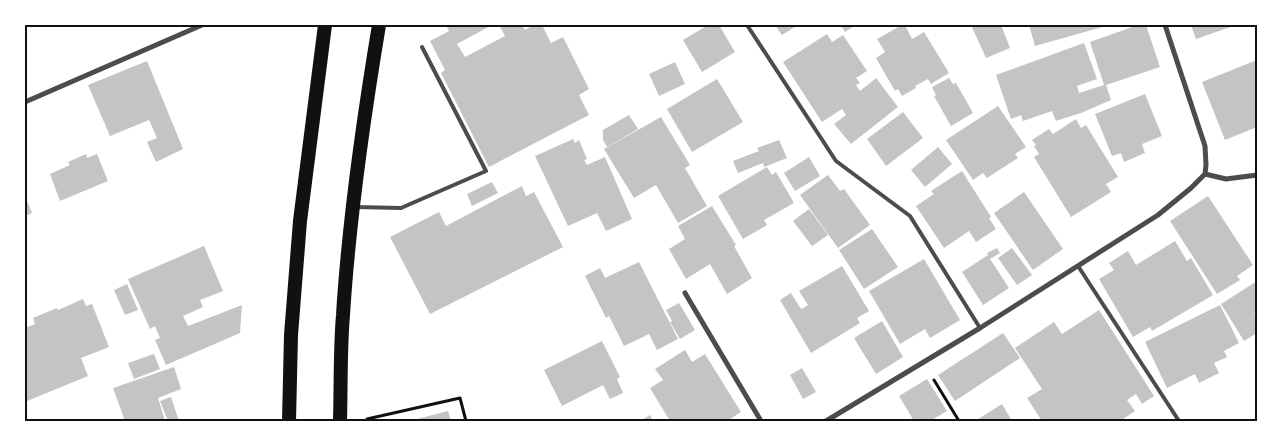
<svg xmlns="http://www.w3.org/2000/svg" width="1282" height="446" font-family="'Source Sans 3',sans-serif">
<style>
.building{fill:#c4c4c4}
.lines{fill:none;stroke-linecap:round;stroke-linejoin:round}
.path{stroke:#111;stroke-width:3}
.service{stroke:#4c4c4c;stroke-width:4}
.minor{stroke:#4c4c4c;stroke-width:5}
.trunk{stroke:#111;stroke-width:14}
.neatline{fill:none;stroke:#111;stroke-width:2}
</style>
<rect width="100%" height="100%" fill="#fff"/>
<path class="building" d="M446,25H492L457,44L465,57L505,36L499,25H522L525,30L534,25H542L551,43L563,37L589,89L579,95L589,115L489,167L441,73L445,70L430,41L449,31Z
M708,25H719L735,52L702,72L683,40Z
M775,25H798L782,35Z
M841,25H856L845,32Z
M902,25H905L912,39L924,32L949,73L931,84L928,79L915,86L916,88L902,96L898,89L895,91L876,58L885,52L877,39Z
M971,25H1001L1010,48L986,58Z
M1029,25H1106V26L1035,46Z
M1138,25H1146L1160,67L1106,85L1111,100L1081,113L1056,121L1052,111L1023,121L1021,115L1011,119L996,75L1084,43L1097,79L1077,86L1079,93L1104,85L1090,42Z
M1191,25H1236L1196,39Z
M827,34L832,42L843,35L867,71L856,78L860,83L856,85L860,91L876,78L898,107L851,144L834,124L846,115L842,109L822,122L783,62Z
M1257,60V127L1225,140L1202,82Z
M147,61L183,149L156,162L147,142L157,138L149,120L110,136L88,85Z
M675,62L685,84L659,96L649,74Z
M949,78L953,84L956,83L973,113L951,126L934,96L936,95L932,87Z
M717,79L743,122L692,152L667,109Z
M1145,94L1162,136L1142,144L1145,153L1124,162L1121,153L1112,156L1095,114Z
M998,106L1026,147L1015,154L1018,158L987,178L983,173L973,180L946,140Z
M903,112L923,138L886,166L867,139Z
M629,115L638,129L607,147L603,140V130Z
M661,117L690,165L685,168L707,206L678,223L656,185L634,198L604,149Z
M1076,119L1081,128L1086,125L1118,177L1106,184L1111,192L1071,217L1034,157L1039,154L1034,146L1036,145L1032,140L1049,129L1053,134Z
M573,139L575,143L579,140L587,159L584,160L587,165L605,157L632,219L606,231L597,213L568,226L535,156Z
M779,140L787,158L764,167L763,163L738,173L733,161L759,151L757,148Z
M938,147L952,164L925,187L911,170Z
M86,154L87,158L97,154L108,181L60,201L50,174L70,165L68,162Z
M809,157L820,176L795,191L784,173Z
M767,167L772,175L776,172L794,203L764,220L767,225L743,239L718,196Z
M962,171L991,217L989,218L996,229L976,242L969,231L944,248L916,206L934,194L931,191Z
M828,175L840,191L844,189L870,225L838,248L800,195Z
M492,182L498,193L472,206L467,194Z
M522,186L526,196L534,192L563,247L430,314L390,237L439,212L446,226Z
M1024,192L1063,249L1033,270L994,213Z
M25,196L32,213L25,216Z
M1208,196L1253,265L1237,276L1240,280L1217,294L1170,221Z
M712,206L736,245L734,246L752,278L727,294L710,264L686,279L669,249L685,239L678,226Z
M809,209L828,235L812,246L793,221Z
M872,229L898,267L864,289L839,250Z
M1175,241L1187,261L1191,258L1213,295L1152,331L1150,327L1133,337L1099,279L1114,270L1109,263L1128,251L1136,265Z
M204,246L223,291L200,300L203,307L183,316L188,326L242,305L240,333L166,365L155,340L160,338L155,326L150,329L128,279Z
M997,248L1000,253L990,259L1009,288L983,305L962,272L988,255L987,253Z
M1012,248L1032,275L1017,285L998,258Z
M924,259L960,320L930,338L925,329L900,344L869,291Z
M639,262L678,339L657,350L649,334L624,346L609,316L606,318L585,276L600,268L605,278Z
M842,266L869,311L857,318L860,323L811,353L780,300L791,293L801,309L805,307L808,305L799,291Z
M1257,281V312L1254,314L1257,318V333L1244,341L1221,304Z
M127,284L138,310L125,315L114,290Z
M83,299L86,306L92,304L109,347L81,358L88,376L27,401L25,396V328L35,324L33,318L57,308L58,310Z
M679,303L695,330L680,339L670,322L672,321L666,310Z
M1220,305L1239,343L1224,351L1227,357L1214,363L1219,373L1199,383L1195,374L1167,388L1145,342Z
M1099,310L1154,396L1142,404L1136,394L1127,400L1135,411L1120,421H1042L1027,398L1042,389L1015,348L1054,322L1062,334Z
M882,321L903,357L876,374L854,338Z
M1003,333L1020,358L955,401L938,375Z
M602,341L620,377L617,379L623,393L610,399L603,385L562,406L544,370Z
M685,350L692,362L705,354L741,412L727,421H670L650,388L663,380L655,369Z
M154,354L160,369L134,379L128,363Z
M174,367L181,389L158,398L165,421H125L113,388Z
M802,368L816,392L803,399L790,375Z
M927,379L947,411L930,421H914L899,396Z
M171,397L179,421H168L160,401Z
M1002,404L1012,421H975Z
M448,411L451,421H413V420Z
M650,415L653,421H640Z"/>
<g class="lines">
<path class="path" d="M934,380L959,421
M367,419L460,398L466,421"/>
<path class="service" d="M747,25L836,161L910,216L980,328
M355,207L401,208L486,171L422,47
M1078,266L1179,421"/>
<path class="minor" d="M25,102L202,25
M1205,174L1226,179L1257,175
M685,293L761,421
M826,421L980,328L1158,215L1191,188L1205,174L1206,165L1205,146L1165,25"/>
<path class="trunk" d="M289,421L291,335L300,221L325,25
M340,421C341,386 340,350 343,315C349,218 363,121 379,25"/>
</g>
<rect width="1282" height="446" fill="none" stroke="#ffffff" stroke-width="52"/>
<rect x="26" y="26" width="1230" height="394" class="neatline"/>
</svg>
